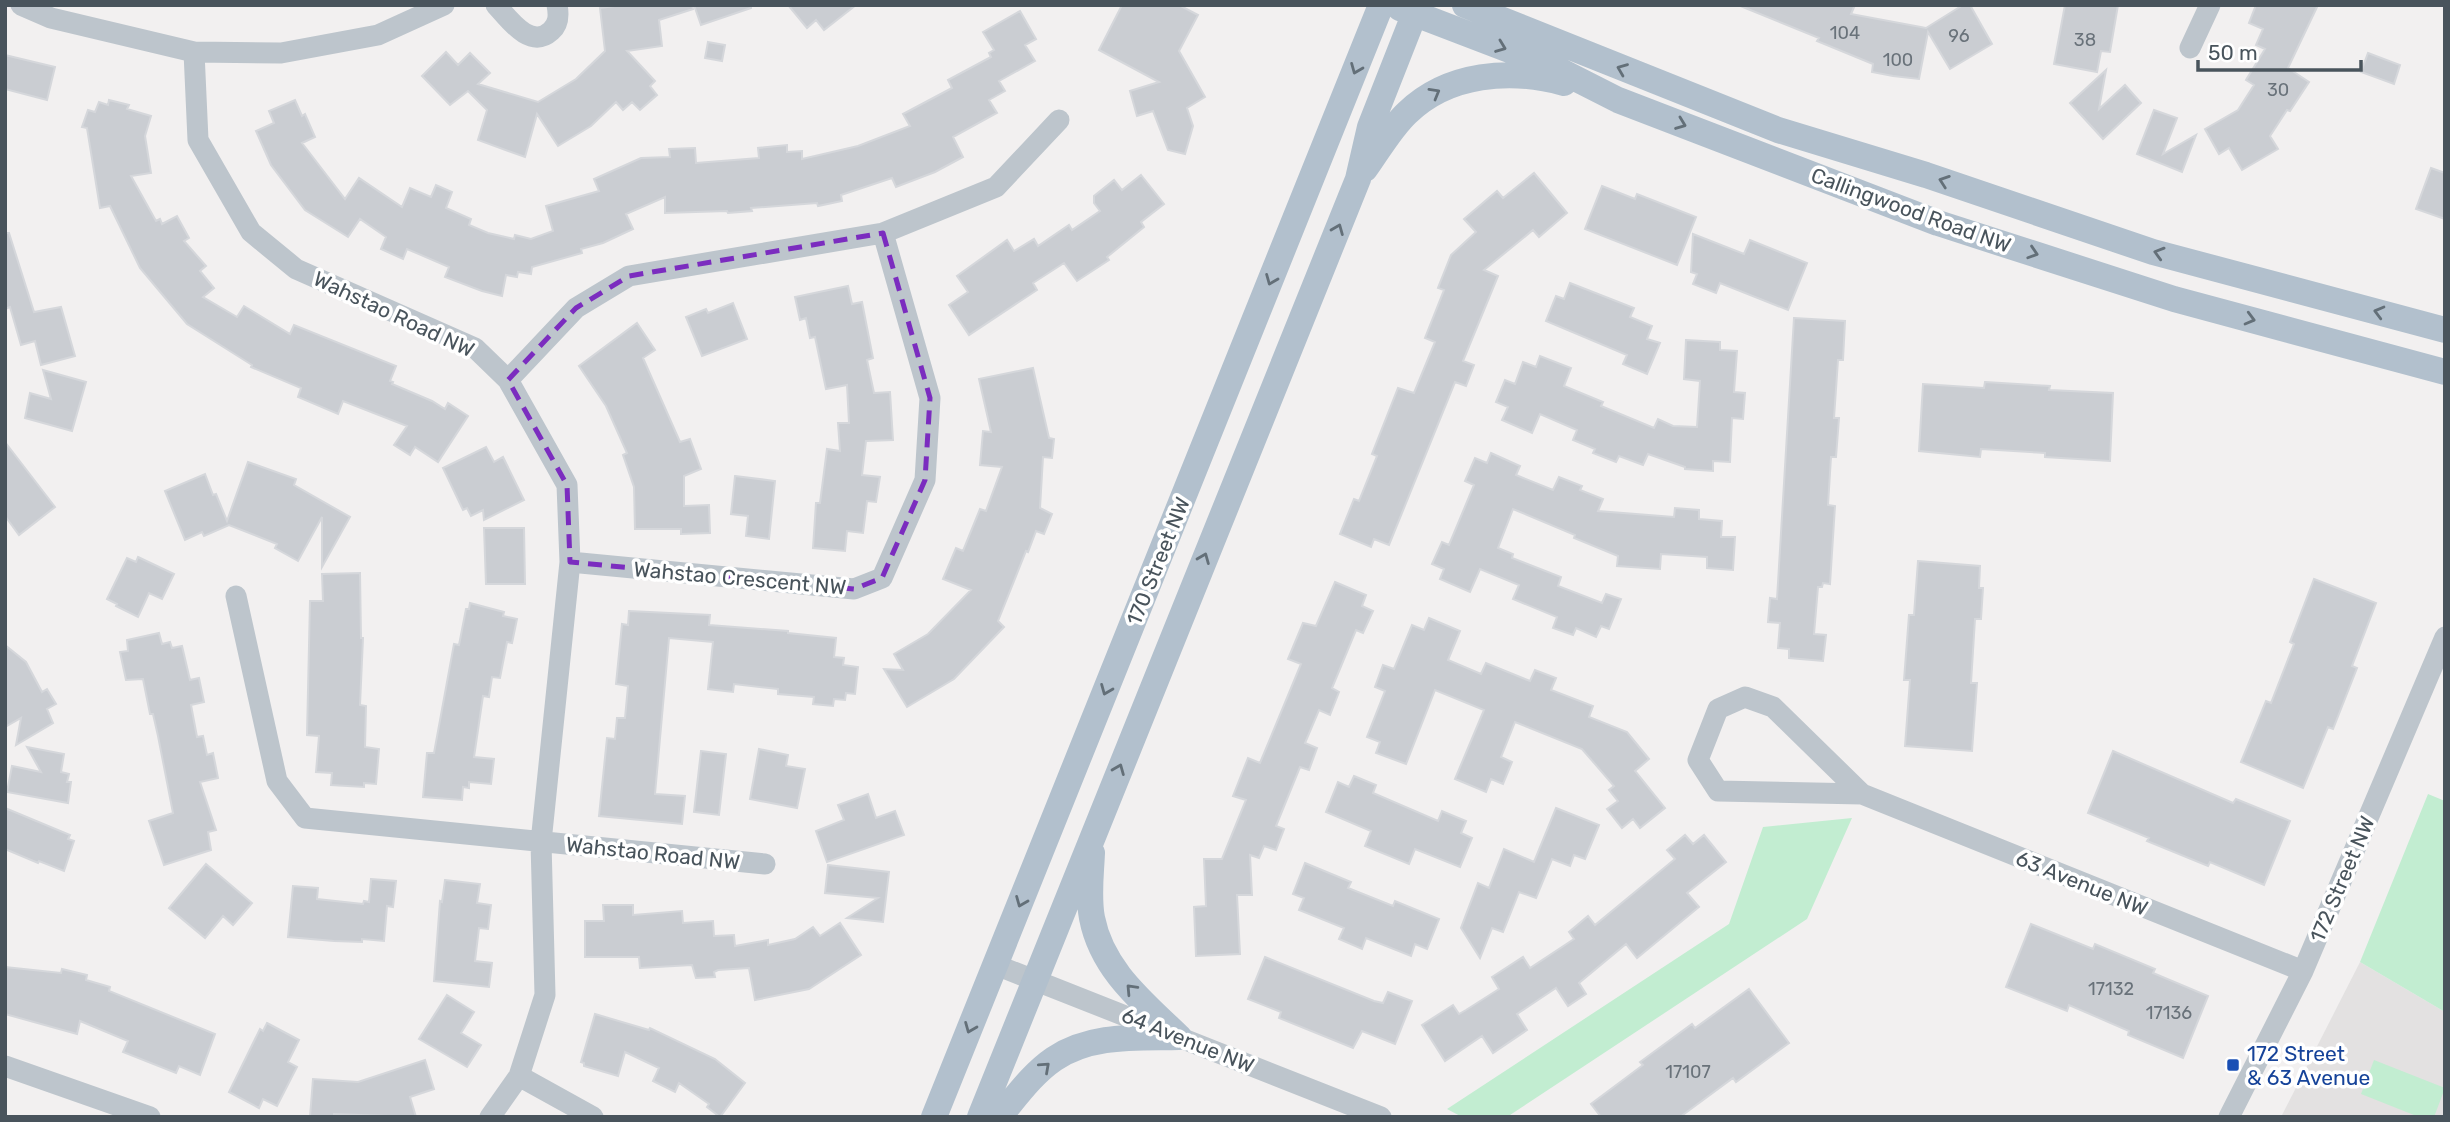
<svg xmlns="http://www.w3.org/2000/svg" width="2450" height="1122" font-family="Rubik,sans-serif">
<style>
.education{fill:#e3e1e1}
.green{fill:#c2edd1}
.building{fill:#cacdd2;stroke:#d5d7db;stroke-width:2}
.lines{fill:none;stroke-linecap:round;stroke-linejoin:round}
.minor{stroke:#bdc5cc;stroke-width:21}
.major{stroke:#b2c0cd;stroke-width:26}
.oneway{stroke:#636f78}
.marked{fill:none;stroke:#7b2cbf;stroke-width:5;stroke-dasharray:14 9;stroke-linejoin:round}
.transit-dot{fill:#1a4fb4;stroke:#fff;stroke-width:2.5}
.labels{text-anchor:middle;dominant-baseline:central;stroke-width:7;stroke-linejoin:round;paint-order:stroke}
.number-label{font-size:18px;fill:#69727a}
.street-label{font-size:21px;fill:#49545c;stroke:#fff}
.transit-label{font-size:21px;fill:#164399;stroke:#fff;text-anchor:start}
</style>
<rect width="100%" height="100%" fill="#f2f0f0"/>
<path class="education" d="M2360,962L2445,1012V1117H2281Z"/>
<path class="green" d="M2428,794L2445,801V1012L2360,962Z
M1852,818L1807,919L1507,1117H1462L1447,1109L1729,924L1763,827Z
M2374,1060L2445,1088L2434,1117H2419L2361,1094Z"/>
<path class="building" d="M622,5H692L693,9L659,20L662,46L627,51L655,81L650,86L657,95L640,110L632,102L623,110L616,102L591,126L558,146L537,114L525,157L478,140L487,110L468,91L450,105L422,76L446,52L458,65L470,53L490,73L478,84L538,102L576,79L605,51L600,8Z
M694,5H751V8L701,25Z
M788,5H856L824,30L816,20L807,28Z
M1122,5H1179L1198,15L1179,51L1205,97L1187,108L1193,126L1185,154L1168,150L1153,111L1137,116L1130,91L1159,82L1099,50Z
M1738,5H1855L1851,14L1926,28L1963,5H1970L1992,44L1950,69L1928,32L1919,79L1893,76L1872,72L1873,64L1817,41L1819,38Z
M2065,5H2118L2110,52L2101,51L2097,72L2054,64Z
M2256,5H2318L2288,68L2309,82L2290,111L2287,110L2270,136L2278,149L2242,170L2229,148L2219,154L2205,129L2238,110L2254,85L2246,80L2265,49L2256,45L2263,29L2249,23Z
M1020,11L1036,39L1025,45L1035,61L999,81L1005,91L989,100L997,113L953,137L963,157L935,172L896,187L892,178L841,195L842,201L818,206L817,203L751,208L752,211L728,213L727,211L665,213V197L626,214L633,229L603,243L581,249L582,253L532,267L531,274L518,272L517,277L506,275L502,296L482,291L445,277L449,267L407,249L403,259L381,249L386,237L360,219L348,237L305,210L271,165L256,131L274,123L269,111L295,100L302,116L305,114L315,137L302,143L345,199L359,178L402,207L410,188L431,197L436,185L452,192L446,208L471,219L469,225L488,233L514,239L515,235L531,239L553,231L546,206L599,191L594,179L641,158L670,157L669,149L695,148L696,163L759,158L758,148L787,145V152L802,151V159L858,146L910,126L903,114L952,88L948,80L991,57L989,53L994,50L983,32Z
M708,42L725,45L722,61L705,58Z
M2368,53L2400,65L2394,84L2361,72Z
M5,55L55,67L47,100L5,89Z
M2106,70L2099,109L2125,85L2141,103L2103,139L2070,103Z
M109,100L129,105L127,109L151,116L145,136L151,173L131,176L156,221L160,219L162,224L177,216L189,238L184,241L206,266L200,271L214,288L203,297L237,317L244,306L290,334L294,325L396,366L390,381L393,382L392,384L432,401L445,409L448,403L468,416L438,462L415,447L410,455L394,445L407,426L343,401L338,414L298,397L301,388L251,367L252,365L187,324L140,268L110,206L100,208L87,128L82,127L88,110L95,112L99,102L108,105Z
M2154,110L2177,118L2163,154L2196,135L2182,172L2137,154Z
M2431,168L2445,173V219L2416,209Z
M1534,173L1567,213L1539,237L1533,230L1484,270L1498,276L1463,361L1474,365L1466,386L1455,382L1389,545L1374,539L1371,547L1340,534L1354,499L1359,501L1377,456L1372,454L1398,388L1414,393L1435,342L1425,338L1444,290L1438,288L1451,255L1476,232L1464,219L1497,191L1503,198Z
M1141,175L1164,204L1141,222L1144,227L1107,257L1109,260L1077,281L1064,263L1033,283L1037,290L969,335L949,305L968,292L957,276L1007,240L1014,251L1034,239L1038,246L1069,225L1072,230L1100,211L1094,203V196L1114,180L1122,190Z
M1602,186L1635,199L1637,194L1696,217L1677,265L1585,229Z
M5,233H9L34,312L61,307L75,356L41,365L35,341L21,345L10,307L5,309Z
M1693,234L1744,254L1750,240L1807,263L1788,310L1720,283L1716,293L1693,284L1697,274L1691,272Z
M1570,283L1634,308L1630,317L1652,326L1647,339L1660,343L1647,374L1623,364L1627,355L1546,321L1556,296L1564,299Z
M848,286L852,304L862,302L873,358L867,360L874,393L890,392L893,440L866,441L862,475L880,477L876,502L867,501L863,533L847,531L845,551L813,548L816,503H820L827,449L840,451L838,423H849L847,385L826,389L815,337L810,338L806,318L800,320L795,297Z
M733,303L747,339L702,356L686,317L706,309L708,313Z
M1794,318L1845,321L1843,360H1838L1834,418H1839L1836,457H1831L1828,505L1835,506L1830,584L1823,583L1822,587H1818L1814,634L1826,635L1823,661L1789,658V649L1778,648L1780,623L1768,622L1770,598L1777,599Z
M637,323L655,350L643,358L680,442L690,439L701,469L684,476V506L709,505L710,533L681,534V529H635L634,487L623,455L627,453L606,406L579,366Z
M1686,340L1720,342V350L1737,351L1734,392L1745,393L1743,419L1732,418L1730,462L1713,461V471L1685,469V467L1648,454L1643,465L1619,456L1616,462L1593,453L1595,449L1573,440L1577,430L1540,414L1532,433L1502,420L1508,407L1496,402L1505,380L1515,384L1523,362L1536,367L1540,356L1571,368L1564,386L1603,402L1601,406L1654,428L1658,419L1673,426L1697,427L1700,381L1684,379Z
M1033,368L1049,438L1054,439L1052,458L1043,457L1040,508L1052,514L1044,534L1036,531L1028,552L1026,551L998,621L1004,627L954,679L907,707L884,669L903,670L894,654L928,634L971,590L943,579L956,548L963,551L980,509L986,511L1002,467L980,465L983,431L991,432L979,379Z
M43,370L86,382L72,431L25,418L30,393L51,399Z
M1985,382L2050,386L2049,390L2113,393L2110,461L2045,457V453L1981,449L1980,457L1919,451L1923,384L1984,388Z
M5,442L55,507L19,535L5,516Z
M486,447L494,462L503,457L524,500L484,520L483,510L471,516L467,508L463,510L443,468Z
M1491,453L1520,466L1516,475L1553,490L1559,477L1582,486L1580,490L1603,499L1598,511L1674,517L1675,508L1699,510V519L1722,521L1721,537H1735L1733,570L1707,568V557L1661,554L1660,569L1617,566L1618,556L1574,538L1575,535L1513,509L1498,548L1513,554L1512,558L1561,577L1558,586L1602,603L1606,594L1621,599L1609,629L1601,626L1596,637L1576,628L1573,635L1553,628L1557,617L1513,599L1519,585L1480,569L1470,592L1440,579L1444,569L1432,564L1442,542L1449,545L1474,485L1465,481L1475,458L1487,463Z
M248,462L296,479L294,485L350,517L322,567V517L298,561L275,548L277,544L229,525L204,536L202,532L185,540L165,491L205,474L213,495L216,494L227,521Z
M735,476L775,481L769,539L746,536L748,516L731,514Z
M484,528H524L525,584H486Z
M138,557L174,574L162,599L149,593L138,617L116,606L117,604L107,599L127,558L136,562Z
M1918,561L1980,566L1979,588H1983L1981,619H1975L1971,683H1977L1972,751L1905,746L1910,680H1904L1909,615H1914Z
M360,573L361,638H363L360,705L366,706L365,747L379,749L376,784L364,783V787L331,785L332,773L316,772L319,736L307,735L310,601H323L322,574Z
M2314,579L2376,603L2352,666L2357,668L2333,729L2328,727L2303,788L2241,762L2266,701L2271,703L2294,644L2290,642Z
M1335,582L1366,595L1362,606L1373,611L1363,633L1356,630L1332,688L1339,692L1330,715L1319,710L1305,743L1317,748L1309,770L1300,767L1276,826L1284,829L1276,850L1264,846L1259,858L1250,855L1252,895H1237L1240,954L1196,956L1194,907L1206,906L1204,859H1222L1246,800L1233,796L1248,758L1260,763L1301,664L1288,659L1303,623L1316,626Z
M470,603L504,612L503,616L517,619L512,643L507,642L500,678L492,677L489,697L483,696L474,757L494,759L491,784L469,782V788L463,787L462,800L423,797L427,753H434L454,644L459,645L466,609H469Z
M629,611L710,615L709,625L788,631V633L836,638L834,657L844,658L843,665L858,667L855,694L846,693L845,700L834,699L833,706L813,704L814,697L778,694V689L734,684L733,692L708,689L713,642L669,638L655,794L685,796L682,824L599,816L607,738L615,739L617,718H625L628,686L616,684L622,624L628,625Z
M1429,618L1460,631L1448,660L1481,674L1486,663L1530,681L1535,670L1556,678L1551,690L1593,706L1589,717L1627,732L1649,759L1635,771L1665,808L1640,828L1633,819L1622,828L1607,809L1618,801L1609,790L1614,786L1582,749L1515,722L1501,757L1512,762L1503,784L1491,779L1486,792L1455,779L1484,710L1435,690L1406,764L1376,753L1380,742L1367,737L1385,691L1375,687L1383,665L1394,669L1412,625L1424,630Z
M159,633L162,644L170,642L172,648L182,646L190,680L199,678L204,702L191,705L197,737L203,736L207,755L213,753L218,778L200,782L216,830L208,832L211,850L164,865L149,821L173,813L158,736L153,714H150L143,679L126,680L120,652L128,651L127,640Z
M5,645L26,662L42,692L47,689L56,704L47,709L53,723L16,745L21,718L5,727Z
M27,747L64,754L61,772L69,774L67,782H71L68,803L7,792L12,766L41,772Z
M759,749L788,755L786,766L805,769L797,808L750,799Z
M701,751L726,754L719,815L694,812Z
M2113,751L2233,803L2236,799L2290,821L2264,885L2210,862L2208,866L2147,841L2149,838L2088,813Z
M1354,776L1376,785L1373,793L1438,821L1442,811L1466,821L1461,833L1472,838L1460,867L1415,849L1409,864L1365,846L1371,831L1326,812L1338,782L1349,787Z
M868,794L876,818L895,811L904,835L827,862L816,831L844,820L838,805Z
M5,808L70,835L68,839L74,841L64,871L39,861L38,863L5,849Z
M1556,808L1599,825L1585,859L1574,855L1570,866L1552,859L1536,898L1519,892L1503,932L1492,928L1480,958L1461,928L1478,883L1489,888L1504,849L1534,862Z
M1685,835L1693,844L1704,835L1726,862L1687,893L1699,907L1637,958L1626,944L1579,983L1586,994L1568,1006L1556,988L1517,1014L1527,1030L1493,1053L1482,1036L1445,1061L1422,1025L1453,1005L1459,1014L1466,1010L1499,989L1492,977L1523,957L1530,968L1574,939L1569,932L1588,916L1595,925L1675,859L1667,850Z
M1305,863L1351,882L1348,888L1393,906L1395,901L1439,919L1427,949L1415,944L1411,956L1366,938L1362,949L1339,939L1344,928L1299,910L1304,898L1293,894Z
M206,864L252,903L233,925L223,916L205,938L169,908Z
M828,865L889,872L883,922L847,918L878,898L825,893Z
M371,879L396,881L393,907L387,906L384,941L362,939V942L334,941L288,937L293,886L318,888L317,899L363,904L364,901L369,902Z
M445,880L480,884L477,903L491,905L488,929L479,928L475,961L492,963L489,987L434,981L440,901L442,902Z
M603,905H633V915L682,911L683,923L713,921L714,936L734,935L735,946L768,940V945L795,939L813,927L820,936L840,923L861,955L809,989L755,1000L749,968L718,970L714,972L715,977L696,978L692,965L640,968L639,957H585V921H604Z
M2031,924L2093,949L2095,944L2155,969L2153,973L2208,996L2183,1058L2128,1035L2129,1031L2069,1005L2067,1011L2006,987Z
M1265,957L1374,1001L1383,1003L1388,992L1412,1001L1395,1044L1362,1031L1353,1048L1279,1018L1281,1012L1248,999Z
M5,967L61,973L62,969L87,975L86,980L110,987L109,991L215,1034L200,1075L179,1066L176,1073L123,1052L128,1041L80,1021L77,1034L5,1014Z
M1749,989L1789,1043L1736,1082L1733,1078L1680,1117H1601L1591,1104L1643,1065L1640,1062L1692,1024L1695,1028Z
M447,995L474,1012L461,1033L481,1045L467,1067L419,1039Z
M595,1014L649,1030L650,1028L715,1059L745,1083L720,1117L707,1107L709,1104L679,1083L675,1092L653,1081L659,1068L625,1052L618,1076L584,1066V1063L581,1062Z
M267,1023L299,1040L288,1062L297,1067L277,1106L263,1099L259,1108L229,1092L260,1029L263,1031Z
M425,1060L434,1089L410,1097L416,1117L334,1114V1117H310L313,1079L358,1082Z"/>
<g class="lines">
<path class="minor" d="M21,5L51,18L194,52L281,53L378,35L444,5
M496,5C509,19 530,50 551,31C559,24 559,15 557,5
M2190,48L2210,5
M194,52L198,140L251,232L296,269L475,348L508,380L567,485L570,562L541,842L545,995L519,1076L490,1117
M508,380L576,308L629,276L883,233L996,187L1059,120
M570,562L854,589L882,578L925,480L930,398L883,233
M236,596L277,781L305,818L765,864
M1745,697L1773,707L1862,794L1718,791L1698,760L1718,709Z
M1862,794L2303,971
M996,965L1381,1117
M5,1066L150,1117
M519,1076L593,1117
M2229,1117L2303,971L2445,637"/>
<path class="major" d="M1465,5L1778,130L1926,175L2153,252L2445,330
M1400,8L1551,66L1618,100L1938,223L2174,299L2445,372
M1365,169C1378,151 1391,128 1407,113C1448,73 1511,68 1564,83
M1092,853C1091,875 1088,897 1092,918C1102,970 1143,1002 1179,1037
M934,1117L1381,5
M980,1117L1358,179L1370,127L1418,5
M999,1117C1016,1097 1032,1074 1054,1059C1091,1034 1137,1038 1179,1037"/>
</g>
<defs><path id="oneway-chevron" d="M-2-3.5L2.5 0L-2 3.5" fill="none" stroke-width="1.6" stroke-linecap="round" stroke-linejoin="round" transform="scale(1.75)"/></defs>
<g class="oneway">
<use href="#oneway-chevron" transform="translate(1501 47) rotate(21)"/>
<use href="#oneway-chevron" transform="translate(1356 69) rotate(112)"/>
<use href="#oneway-chevron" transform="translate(1622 69) rotate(-158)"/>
<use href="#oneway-chevron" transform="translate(1435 93) rotate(-30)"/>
<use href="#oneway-chevron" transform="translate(1681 124) rotate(21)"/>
<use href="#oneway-chevron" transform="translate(1944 181) rotate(-161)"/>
<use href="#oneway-chevron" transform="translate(1338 229) rotate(-68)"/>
<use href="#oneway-chevron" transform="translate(2033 253) rotate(18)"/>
<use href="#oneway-chevron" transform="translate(2159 253) rotate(-164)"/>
<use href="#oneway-chevron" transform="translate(1271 280) rotate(112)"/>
<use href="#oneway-chevron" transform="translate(2379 312) rotate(-165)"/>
<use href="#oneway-chevron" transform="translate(2250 319) rotate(15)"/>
<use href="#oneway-chevron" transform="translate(1204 558) rotate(-68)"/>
<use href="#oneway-chevron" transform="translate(1106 690) rotate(112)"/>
<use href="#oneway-chevron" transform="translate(1119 769) rotate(-68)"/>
<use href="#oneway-chevron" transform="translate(1021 902) rotate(112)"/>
<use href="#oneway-chevron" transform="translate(1131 989) rotate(-133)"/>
<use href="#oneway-chevron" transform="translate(970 1028) rotate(112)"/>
<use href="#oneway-chevron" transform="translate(1045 1067) rotate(-42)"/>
</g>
<path class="marked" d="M883,233L930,398L925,480L882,578L854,589L570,562L567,485L508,380L576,308L629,276Z"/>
<rect class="transit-dot" x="2226" y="1058" width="14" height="14" rx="3.5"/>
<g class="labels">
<g class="number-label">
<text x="1845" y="33">104</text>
<text x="1959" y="36">96</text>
<text x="2085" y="40">38</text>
<text x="1898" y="60">100</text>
<text x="2278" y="90">30</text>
<text x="2111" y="989">17132</text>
<text x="2169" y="1013">17136</text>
<text x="1688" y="1072">17107</text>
</g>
<g class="street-label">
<text transform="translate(1911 210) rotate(20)">Callingwood Road NW</text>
<text transform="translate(394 314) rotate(25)">Wahstao Road NW</text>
<text transform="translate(1158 561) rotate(-68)">170 Street NW</text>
<text transform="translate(740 578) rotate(5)">Wahstao Crescent NW</text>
<text transform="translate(653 853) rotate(6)">Wahstao Road NW</text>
<text transform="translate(2342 879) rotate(-67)">172 Street NW</text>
<text transform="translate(2082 883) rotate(22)">63 Avenue NW</text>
<text transform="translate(1188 1040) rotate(22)">64 Avenue NW</text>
</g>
<g class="transit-label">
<text x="2247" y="1053">172 Street<tspan x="2247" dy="24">&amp; 63 Avenue</tspan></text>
</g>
</g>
<rect width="2450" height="1122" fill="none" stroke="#49545c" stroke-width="14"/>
<path d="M2198 60v10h163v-10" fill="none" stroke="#49545c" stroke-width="3.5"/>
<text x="2208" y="60" font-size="21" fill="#49545c" stroke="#ffffff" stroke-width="5" paint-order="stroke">50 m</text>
</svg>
